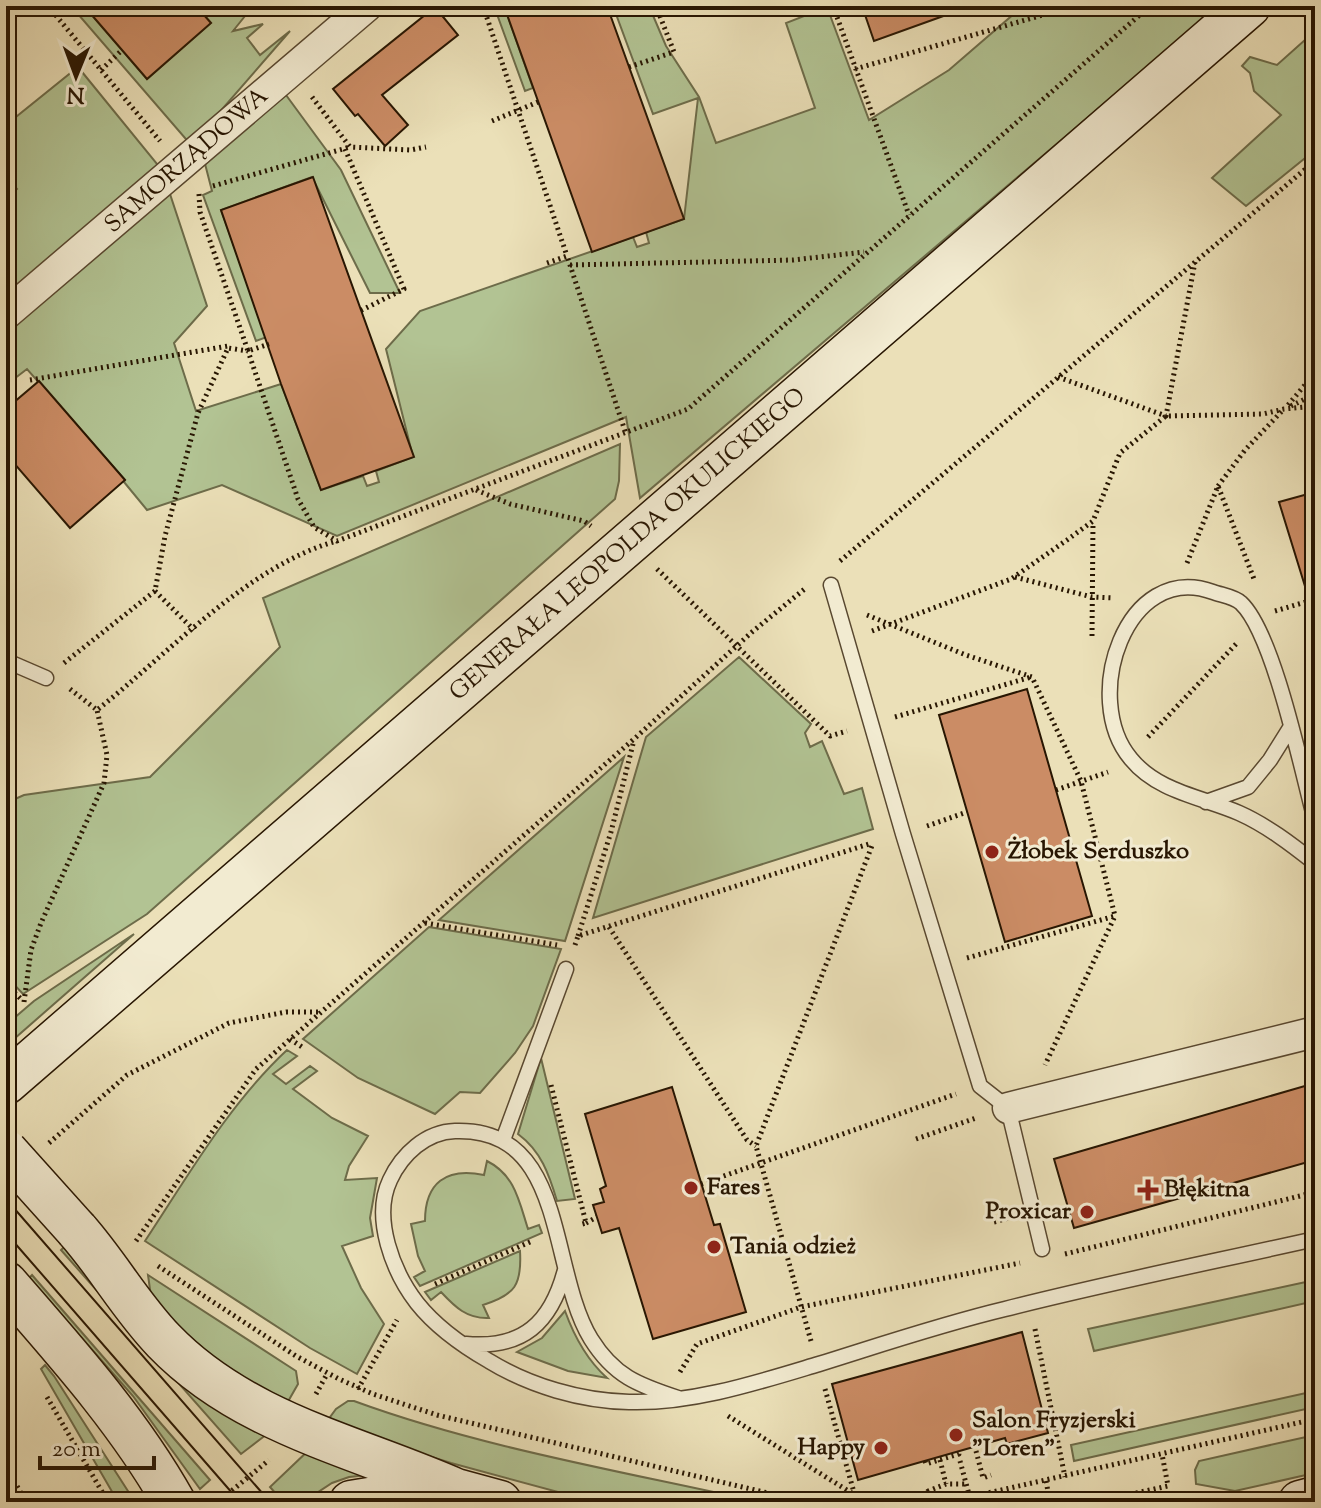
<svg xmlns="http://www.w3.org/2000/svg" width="1321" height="1508" font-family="'Sorts Mill Goudy',serif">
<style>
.green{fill:#b2c393;stroke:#6d6c4a;stroke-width:2}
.building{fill:#cb8c65;stroke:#281602;stroke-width:2}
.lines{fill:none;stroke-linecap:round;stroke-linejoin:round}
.lane-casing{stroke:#594830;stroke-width:17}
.street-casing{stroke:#594830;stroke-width:33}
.secondary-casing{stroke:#281602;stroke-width:45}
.path{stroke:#281602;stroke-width:5;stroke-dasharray:2 4;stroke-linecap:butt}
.lane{stroke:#f2ebd1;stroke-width:14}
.street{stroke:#f2ebd1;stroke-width:30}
.secondary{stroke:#f2ebd1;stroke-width:42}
.tram{stroke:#281602;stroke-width:2}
.secondary-bridge-casing{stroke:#281602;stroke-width:45;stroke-linecap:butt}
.secondary-bridge{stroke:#f2ebd1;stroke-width:42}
.poi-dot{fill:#8f2418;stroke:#f2ebd1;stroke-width:3}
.labels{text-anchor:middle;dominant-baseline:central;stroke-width:6;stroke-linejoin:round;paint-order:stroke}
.street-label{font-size:24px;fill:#281602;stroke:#f2ebd1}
.poi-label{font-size:24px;font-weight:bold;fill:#281602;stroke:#f2ebd1;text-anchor:start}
</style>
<rect width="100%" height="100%" fill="#ebe0b8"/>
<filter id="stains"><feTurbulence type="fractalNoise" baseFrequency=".0025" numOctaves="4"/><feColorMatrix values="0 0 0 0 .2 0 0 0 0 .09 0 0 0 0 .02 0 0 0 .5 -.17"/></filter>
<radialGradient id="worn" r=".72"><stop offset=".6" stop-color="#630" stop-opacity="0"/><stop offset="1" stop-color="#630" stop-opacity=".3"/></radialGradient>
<path class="green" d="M71,6H84L147,79L211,23L196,6H253L233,31L263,24L247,38L260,55L290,31L191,145Z
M494,6H504L533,88L525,91Z
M613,6H649L666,46L699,97L716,143L815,108L786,23L827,7L869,120L949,70L1023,6H1219L640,498L626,417L337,536L222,485L147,510L124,482L125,480L27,369L6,385V325L168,188L207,306L174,343L196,411L281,384L321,490L363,476L367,486L379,482L376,471L413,457L386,349L420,311L633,237L637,247L649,243L646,232L684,219L698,98L653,114Z
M1315,31V150L1246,206L1212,178L1281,115L1254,91L1250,73L1242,66L1250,57L1277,65Z
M78,67L162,170L6,302V199L17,189L6,177V125Z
M286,95L341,170L400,293H370L312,177L221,210L267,337L256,341L203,195L212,191L204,160Z
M620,444L619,481L615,499L147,914L23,994L6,976V803L24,795L150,777L280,647L263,598Z
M739,657L811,724L805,733L810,747L822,741L844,794L862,788L873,829L593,918L646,737Z
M624,757L565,941L439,920Z
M429,927L561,949L533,1026L515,1053L480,1093L460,1092L435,1114L358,1078L303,1039Z
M134,934L6,1046V1025L34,1001Z
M287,1050L297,1056L273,1074L286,1084L310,1066L317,1071L293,1089L332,1118L368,1136L349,1166L345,1180L377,1178L370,1218L373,1236L342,1246L361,1288L384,1324L357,1374L310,1348L145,1241C188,1176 229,1104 287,1050Z
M541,1058L575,1199L557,1201C549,1174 541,1151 518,1134Z
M487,1161C515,1175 519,1201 528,1229L539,1225L542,1233L420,1286L414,1277L425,1271L418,1256L411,1224L425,1221C425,1183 446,1167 484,1175Z
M64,1247L271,1431L241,1454L61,1250Z
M520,1251C522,1285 515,1295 483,1305L489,1318C467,1319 455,1307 441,1292L431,1300L425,1292Z
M32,1275L210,1480L200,1489L133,1396L29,1278Z
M148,1275L296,1371L298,1384L286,1405L227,1369L152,1304Z
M1315,1280V1301L1094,1351L1088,1329Z
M565,1311C574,1336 587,1360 607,1378L568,1371L517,1352L542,1338Z
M45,1365L54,1376L135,1502H118L41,1369Z
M1315,1391V1407L1074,1461L1071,1445Z
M348,1401H354C482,1448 626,1472 759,1502H595L451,1463L325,1424L336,1409Z
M1315,1435V1473L1235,1491L1196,1484L1195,1470L1199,1461Z
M310,1449L387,1473L349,1477L332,1483L303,1502H283L270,1487Z"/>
<path class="building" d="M84,6H196L211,23L147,79Z
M504,6H607L684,219L592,252Z
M862,6H959L960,10L874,41Z
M435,7L458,35L382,95L408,125L385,146L358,114L355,116L333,89Z
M313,177L414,457L321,490L281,384L221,210Z
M39,381L125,480L70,528L6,454V409Z
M1315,492V595L1308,596L1279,502Z
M1027,689L1092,916L1005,942L939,715Z
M1315,1083V1160L1074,1228L1054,1159Z
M672,1087L714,1225L720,1224L746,1312L653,1339L619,1228L602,1233L593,1205L604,1202L600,1189L606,1186L585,1114Z
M1022,1332L1048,1433L1007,1444L1005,1438L858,1480L832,1384Z"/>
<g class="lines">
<defs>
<path id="lane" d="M831,585L903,834L980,1086L1008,1108L1042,1249
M9,662L46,678
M1206,802L1248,787L1270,760L1290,728
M1315,820C1302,772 1274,634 1241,603C1235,597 1221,595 1213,592C1126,560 1080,699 1131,759C1158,792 1202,797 1239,813C1266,825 1291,844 1315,863
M503,1140L566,969
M466,1344C523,1349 551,1323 565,1270
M678,1398C638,1385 614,1376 591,1339C548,1269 568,1127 455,1131C426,1132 402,1154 390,1180C372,1218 393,1272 417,1303C436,1327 463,1346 489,1361C530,1386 581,1401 629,1402C692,1404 759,1382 819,1364C880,1345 942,1324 1005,1309C1107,1283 1212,1262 1315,1239"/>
<path id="street" d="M6,314L367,6
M1008,1108L1315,1032"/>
<path id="secondary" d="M6,1083L1249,6
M77,1230C108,1265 131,1307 164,1341C243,1423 356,1446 456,1490
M6,1283C66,1352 129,1422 174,1502
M351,1502L412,1492L456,1490L500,1502
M1300,1502L1315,1498"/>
</defs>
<use href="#lane" class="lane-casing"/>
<use href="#street" class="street-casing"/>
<use href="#secondary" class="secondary-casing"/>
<path class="path" d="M48,6L160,141
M483,6L567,256
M833,6L909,215
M629,67L674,52L656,6
M855,69L1074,6
M101,70L122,50
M312,97L350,147L410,150L426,147
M492,121L538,102
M345,149L404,289L358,312
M213,186L350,147
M199,194L200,212L248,351L269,344
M547,263L567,256L626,434
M570,265L793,260L864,252
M1058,377L1166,416L1195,262
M30,380L228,346
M1288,405L1315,373
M1291,406L1315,394
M1218,486L1245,450L1282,411
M476,490L510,504L584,521L591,526
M840,561L1315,161
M1187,563L1218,486L1254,579
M657,569L830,736L847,731
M1015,577L1092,597L1114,598
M155,591L194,630
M1275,611L1309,601
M867,615L966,655L1032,677L1081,781L1115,916
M872,631L1011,579L1067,540L1093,521L1120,453L1166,416L1263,414L1284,409L1315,406
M1092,636L1093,522
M64,663L155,591L165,536L198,413L228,348L248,351L298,499L314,527L337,541L688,409L1150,6
M70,689L97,710C168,654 250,564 337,541
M895,717L1031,677
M1148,737L1237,643
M1056,790L1108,772
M927,826L967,812
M425,923L557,945
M609,927L747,1140L756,1146
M578,936L611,832L634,740
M575,945L578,936L872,843
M967,958L1115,916L1045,1065
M6,984L23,1001
M24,1002L31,950L41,923L104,783L107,755L97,710
M290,1039L302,1047
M551,1085L586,1223L579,1225
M916,1139L976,1118
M49,1143L127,1075L229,1023L286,1012H320
M701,1184L956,1094
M994,1222L1009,1218
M586,1223L597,1217
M136,1241L256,1069L634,739L752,632L807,587
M1065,1254L1308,1194
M158,1266L296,1356L339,1379L373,1394L437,1415L806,1502
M435,1284L532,1241
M1035,1329L1065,1477
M811,1341L756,1146L873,843
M680,1372L697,1344L801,1307L1020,1263
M358,1389L397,1320
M825,1389L855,1496
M316,1394L327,1374
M47,1397L108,1502
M728,1416L866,1502
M976,1451L983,1478L991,1475
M940,1460L946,1484
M925,1461L926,1464L959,1454V1451
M960,1461L970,1498
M6,1472L17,1486L26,1502
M1046,1481L1050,1502
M218,1502L269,1460
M922,1502L928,1491L946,1484H965
M948,1502L1315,1419
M1095,1502L1168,1486L1162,1454"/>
<use href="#lane" class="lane"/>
<use href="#street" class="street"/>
<use href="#secondary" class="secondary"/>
<path class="tram" d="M6,1199L270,1502
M6,1233L240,1502"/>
<defs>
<path id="secondary-bridge" d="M6,1151L77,1230"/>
</defs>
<use href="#secondary-bridge" class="secondary-bridge-casing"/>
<use href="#secondary-bridge" class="secondary-bridge"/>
</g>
<g class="poi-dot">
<circle cx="992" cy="852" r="8"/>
<circle cx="691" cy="1188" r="8"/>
<path d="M1144 1178h8v8h8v8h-8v8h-8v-8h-8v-8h8z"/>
<circle cx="1087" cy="1212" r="8"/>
<circle cx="714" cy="1247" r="8"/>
<circle cx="956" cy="1435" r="8"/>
<circle cx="881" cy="1448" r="8"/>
</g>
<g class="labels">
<g class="street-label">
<text transform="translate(187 161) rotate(-41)">SAMORZĄDOWA</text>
<text transform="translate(628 545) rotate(-41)">GENERAŁA LEOPOLDA OKULICKIEGO</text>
</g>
<g class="poi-label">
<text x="1008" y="852">Żłobek Serduszko</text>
<text x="707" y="1188">Fares</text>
<text x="1164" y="1190">Błękitna</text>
<text x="1071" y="1212" text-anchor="end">Proxicar</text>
<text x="730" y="1247">Tania odzież</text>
<text x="972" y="1421">Salon Fryzjerski<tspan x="972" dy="28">"Loren"</tspan></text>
<text x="865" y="1448" text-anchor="end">Happy</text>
</g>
</g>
<rect width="1321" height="1508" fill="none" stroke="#ebe0b8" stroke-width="32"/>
<rect x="8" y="8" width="1305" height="1492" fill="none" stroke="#281602" stroke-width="4"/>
<rect x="16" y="16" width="1289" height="1476" fill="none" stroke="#281602" stroke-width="2"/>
<g transform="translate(76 76) rotate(181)" stroke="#f2ebd1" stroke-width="6" paint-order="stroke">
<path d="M0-6L14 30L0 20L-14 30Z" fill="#281602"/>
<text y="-12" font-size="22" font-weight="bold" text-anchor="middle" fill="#281602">N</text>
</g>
<path d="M40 1456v12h114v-12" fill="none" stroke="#281602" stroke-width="4"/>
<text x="52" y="1456" font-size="24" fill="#281602" stroke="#f2ebd1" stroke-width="6" paint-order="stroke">20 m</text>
<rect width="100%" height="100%" filter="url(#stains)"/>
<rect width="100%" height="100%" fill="url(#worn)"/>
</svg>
